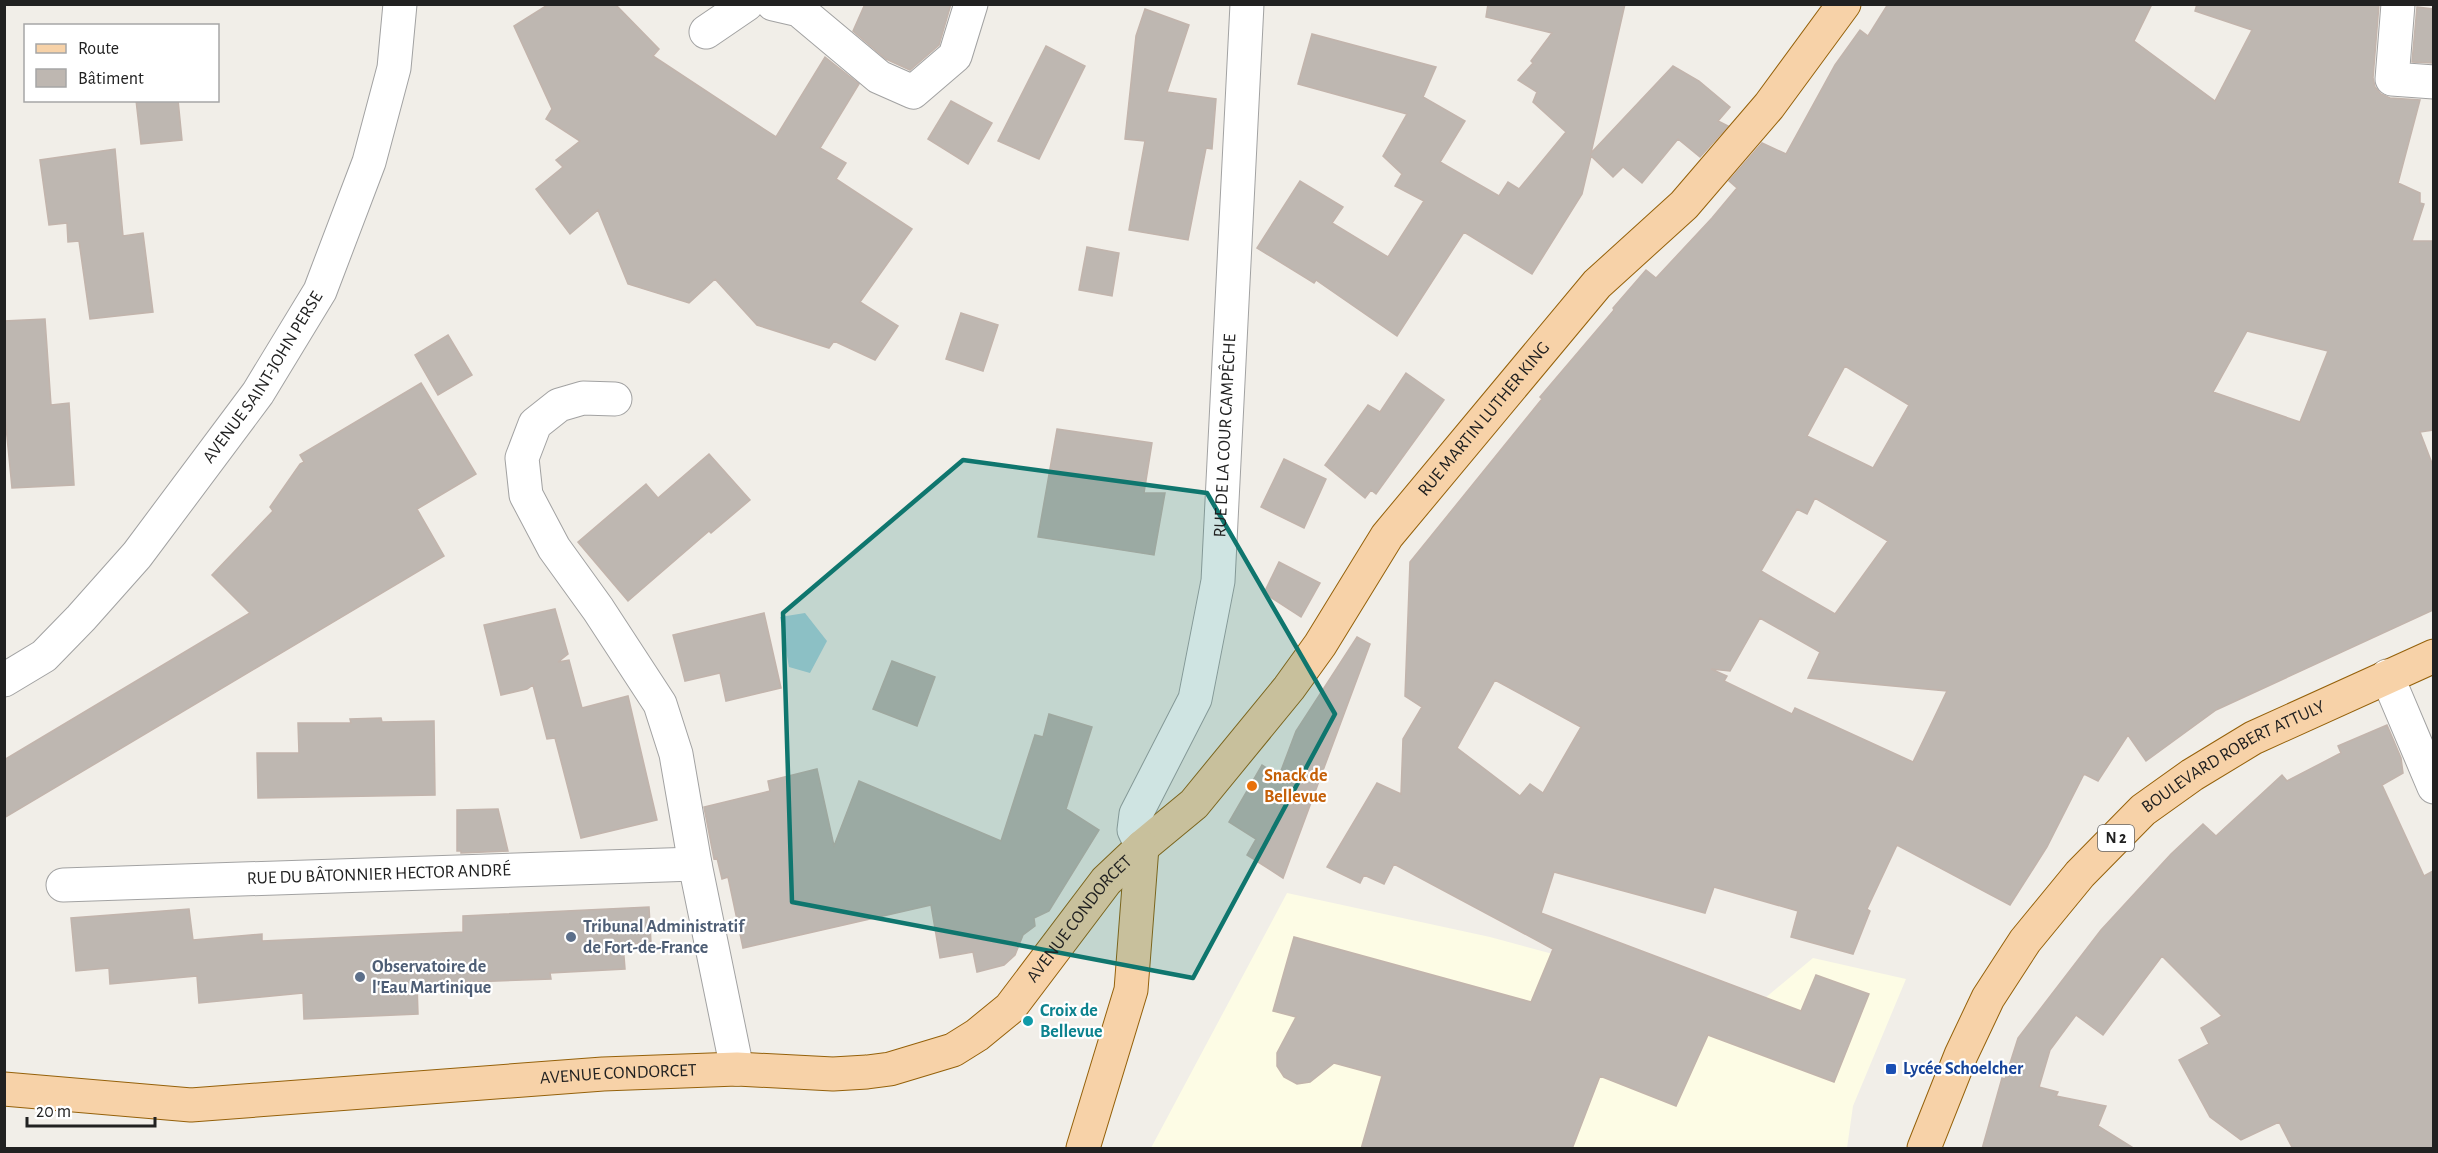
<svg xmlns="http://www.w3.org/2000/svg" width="2438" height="1153" font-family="'Alegreya Sans',sans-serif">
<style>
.education{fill:#fdfce5}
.water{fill:#acd2db}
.building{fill:#beb7b1;stroke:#c2b4ac;stroke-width:1.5;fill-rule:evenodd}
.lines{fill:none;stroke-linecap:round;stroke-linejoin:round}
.minor-casing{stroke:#a2a2a2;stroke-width:35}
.major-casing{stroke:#95610a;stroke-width:35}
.minor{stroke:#fff;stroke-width:33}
.major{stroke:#f7d2a8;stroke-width:33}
.marked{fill:#0f766e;fill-opacity:0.2;stroke:#0f766e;stroke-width:4.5;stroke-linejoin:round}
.food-dot{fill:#e8710a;stroke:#fff;stroke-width:2}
.service-dot{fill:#5c6f8a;stroke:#fff;stroke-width:2}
.culture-dot{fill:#0f9aa8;stroke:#fff;stroke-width:2}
.transit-dot{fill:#1a4fb4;stroke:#fff;stroke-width:2}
.labels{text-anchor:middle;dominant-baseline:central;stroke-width:4.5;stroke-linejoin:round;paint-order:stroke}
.shield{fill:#fff;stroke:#646464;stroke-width:1.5}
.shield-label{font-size:16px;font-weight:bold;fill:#212121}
.street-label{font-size:18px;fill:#212121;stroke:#fff}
.food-label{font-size:18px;font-weight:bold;fill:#c56008;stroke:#fff;text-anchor:start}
.service-label{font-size:18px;font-weight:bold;fill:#4e5e75;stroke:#fff;text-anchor:start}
.culture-label{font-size:18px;font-weight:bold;fill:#0d838f;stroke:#fff;text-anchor:start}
.transit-label{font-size:18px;font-weight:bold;fill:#164399;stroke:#fff;text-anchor:start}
</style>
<rect width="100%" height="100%" fill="#f1eee8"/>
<path class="education" d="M1287,893L1490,937L1753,1008L1813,958L1906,979L1853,1106L1847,1148H1151Z"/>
<path class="water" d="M805,613L827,641L810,673L789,667L780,617Z"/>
<path class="building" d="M549,4H615L659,49L653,56L776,137L825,57L859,84L820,148L846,163L836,179L912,229L860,302L898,326L875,360L834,341L829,348L757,325L715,279L689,303L628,284L598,210L570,234L536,189L563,167L556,160L580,141L546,119L552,109L514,26Z
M865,4H951L939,45L910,70L886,59L853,31Z
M1488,4H1625L1591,153L1673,66L1699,81L1730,107L1718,121L1728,126L1700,157L1678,139L1642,183L1623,167L1613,177L1591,156L1582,194L1532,274L1464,232L1397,336L1316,280L1314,283L1257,248L1300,181L1343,207L1332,223L1388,257L1424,201L1395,186L1402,174L1383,156L1407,114L1298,84L1312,34L1436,67L1423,97L1465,121L1440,162L1499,196L1508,182L1519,189L1566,132L1533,102L1537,92L1518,80L1533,63L1531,61L1552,33L1486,17Z
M1888,4H2152L2134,41L2215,101L2252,30L2195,11L2197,4H2379L2373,78L2375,87L2381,94L2390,98L2420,100L2398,183L2420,193V203L2424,204L2412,241H2433V430L2420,432L2433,466V610L2216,710L2146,761L2128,735L2098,781L2084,774L2047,847L2010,905L1897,845L1867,909L1870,911L1853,954L1791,937L1798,911L1714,887L1705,913L1554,872L1541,913L1801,1011L1816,975L1869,994L1834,1082L1708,1035L1676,1106L1600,1076L1572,1149H1361L1382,1076L1334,1063L1310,1082L1297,1084L1284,1077L1277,1066V1053L1296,1017L1273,1011L1294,937L1531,1002L1553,949L1394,864L1384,884L1364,875L1360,883L1327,867L1377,783L1401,794L1403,739L1422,707L1405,696L1410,562L1542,399L1540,397L1614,310L1613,308L1646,270L1656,278L1712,218L1737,188L1729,181L1762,143L1786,154L1835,65L1860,30L1868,36ZM2247,331L2328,351L2300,422L2213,392ZM1845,366L1909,405L1873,468L1807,436ZM1815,498L1888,541L1835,614L1761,571L1797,509L1807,514ZM1760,618L1820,652L1808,678L1947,691L1913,762L1795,708L1792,714L1724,681L1727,676L1711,669L1730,671ZM1495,680L1581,727L1543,793L1530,784L1520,796L1457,748Z
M2417,7L2433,9V63L2412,62Z
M1145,9L1189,25L1167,92L1216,99L1212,149L1206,148L1188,240L1129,230L1145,141L1125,139L1136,36Z
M1046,46L1085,66L1039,159L998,141Z
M136,100H178L182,140L141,144Z
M951,101L992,123L968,164L928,139Z
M115,149L123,236L143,233L153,312L90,319L79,241L68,242L67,223L49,225L40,160Z
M1087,247L1119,253L1112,296L1079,290Z
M961,313L998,325L983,371L946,359Z
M45,319L51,405L69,403L74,485L12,488L4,406V321Z
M448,335L472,375L438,395L415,355Z
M1406,373L1444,400L1376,494L1371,490L1365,498L1325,465L1368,405L1380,412Z
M421,383L476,474L417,509L444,556L4,818V760L250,613L212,575L273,511L270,507L300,464L304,462L300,455Z
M1057,429L1152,443L1144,493H1165L1154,555L1038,537Z
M709,454L750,500L711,533L709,531L628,601L578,542L646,484L658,498Z
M1284,459L1326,479L1304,528L1261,507Z
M1279,562L1320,583L1301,617L1264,593Z
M555,609L568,654L558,662L569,660L582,708L628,696L657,820L581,838L555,738L547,739L533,685L527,689L501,695L484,625Z
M764,613L781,688L726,701L720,673L685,681L673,635Z
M1357,637L1370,644L1283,878L1247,855L1256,839L1229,822L1262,765L1279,776L1296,731Z
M892,661L935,677L917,726L873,709Z
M1049,714L1092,727L1066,809L1099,830L1049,911L1034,918L1035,926L1023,935L1015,955L1004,965L977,972L973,952L940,958L931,905L743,948L728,877L722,879L717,858L714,859L704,807L770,791L768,781L817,769L834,846L859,781L1001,841L1035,735L1043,737Z
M381,718L382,722L434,721L435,795L258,798L257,753H299L298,723H351L350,719Z
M2387,725L2401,758L2403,773L2382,785L2424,876L2433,871V1149H2293L2279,1122L2241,1140L2210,1117L2179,1060L2209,1044L2201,1028L2222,1016L2162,956L2103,1035L2076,1015L2050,1050L2039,1087L2058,1092L2056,1096L2106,1106L2098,1126L2135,1149H1982L2002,1078L2005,1079L2018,1038L2101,930L2171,854L2203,824L2216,836L2282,775L2287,781L2341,753L2338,746Z
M498,809L508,851L461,853V851H457V810Z
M649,907L651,943L623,944L625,969L550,973L551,979L417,984L418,1014L304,1019L303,993L199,1003L197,976L110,984L109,968L76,971L71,918L189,909L193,940L262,934V941L463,932V916Z"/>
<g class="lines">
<defs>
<g id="minor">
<path d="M773,4L799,10L879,77L913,92L955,56L971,4"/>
<path d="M2398,4L2392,79L2434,82"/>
<path d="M706,32L747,4"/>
<path d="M615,399L583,398L559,405L535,424L522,458L526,495L554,548L598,609L660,704L676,754L695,864L737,1069"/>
<path d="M2387,676L2434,787"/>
<path id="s1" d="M4,680L44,656L81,618L137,555L258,393L320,291L369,162L394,68L400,4"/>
<path id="s2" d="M1142,847L1134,830L1136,814L1195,699L1218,581L1247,4"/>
<path id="s3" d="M63,885L695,864"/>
</g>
<g id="major">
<path id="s4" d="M4,1089L191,1105L603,1074L737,1069L833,1074L867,1072L890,1069L953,1050L977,1035L1010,1008L1106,881L1142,847L1194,804L1289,688L1320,645L1387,536L1597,284L1684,205L1769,106L1844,4"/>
<path d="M1083,1148L1131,990L1142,847"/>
<path id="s5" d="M1924,1148L1961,1055L1988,998L2025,941L2080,874L2143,810L2192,775L2253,738L2434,656"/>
</g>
</defs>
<use href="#minor" class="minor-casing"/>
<use href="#major" class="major-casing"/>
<use href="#minor" class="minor"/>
<use href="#major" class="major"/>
</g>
<path class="marked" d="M963,460L1207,493L1335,714L1193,978L792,902L783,613Z"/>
<circle class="food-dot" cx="1252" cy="786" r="6"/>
<g class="service-dot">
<circle cx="571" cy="937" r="6"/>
<circle cx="360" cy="977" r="6"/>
</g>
<circle class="culture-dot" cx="1028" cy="1021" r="6"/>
<rect class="transit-dot" x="1885" y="1063" width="12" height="12" rx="3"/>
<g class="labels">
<rect class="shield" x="2098" y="825" width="36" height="26" rx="4.5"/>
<g class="shield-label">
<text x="2116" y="838">N 2</text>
</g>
<g class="street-label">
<text stroke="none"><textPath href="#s1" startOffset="402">AVENUE SAINT-JOHN PERSE</textPath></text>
<text stroke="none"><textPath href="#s4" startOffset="1784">RUE MARTIN LUTHER KING</textPath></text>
<text stroke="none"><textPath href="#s2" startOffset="430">RUE DE LA COUR CAMPÊCHE</textPath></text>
<text stroke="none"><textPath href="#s5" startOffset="513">BOULEVARD ROBERT ATTULY</textPath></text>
<text stroke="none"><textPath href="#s3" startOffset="316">RUE DU BÂTONNIER HECTOR ANDRÉ</textPath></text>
<text stroke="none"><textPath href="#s4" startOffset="1138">AVENUE CONDORCET</textPath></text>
<text stroke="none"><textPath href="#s4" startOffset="616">AVENUE CONDORCET</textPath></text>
</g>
<g class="food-label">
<text x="1264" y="776">Snack de<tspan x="1264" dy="21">Bellevue</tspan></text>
</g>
<g class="service-label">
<text x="583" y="927">Tribunal Administratif<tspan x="583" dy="21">de Fort-de-France</tspan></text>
<text x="372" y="967">Observatoire de<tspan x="372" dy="21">l'Eau Martinique</tspan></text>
</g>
<g class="culture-label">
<text x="1040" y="1011">Croix de<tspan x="1040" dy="21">Bellevue</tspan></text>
</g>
<g class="transit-label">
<text x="1903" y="1069">Lycée Schoelcher</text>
</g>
</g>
<rect width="2438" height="1153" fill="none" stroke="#212121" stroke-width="12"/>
<rect x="24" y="24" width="195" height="78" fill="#ffffff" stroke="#a6a6a6" stroke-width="1.5"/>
<rect x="36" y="44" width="30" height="9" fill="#f7d2a8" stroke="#a6a6a6" stroke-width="1.5"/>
<text x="78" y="54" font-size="18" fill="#212121">Route</text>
<rect x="36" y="69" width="30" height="18" fill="#beb7b1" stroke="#a6a6a6" stroke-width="1.5"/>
<text x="78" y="84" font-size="18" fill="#212121">Bâtiment</text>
<path d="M27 1117v9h128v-9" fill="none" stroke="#212121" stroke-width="3"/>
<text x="36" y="1117" font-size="18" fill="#212121" stroke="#ffffff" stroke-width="4.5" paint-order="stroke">20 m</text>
</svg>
